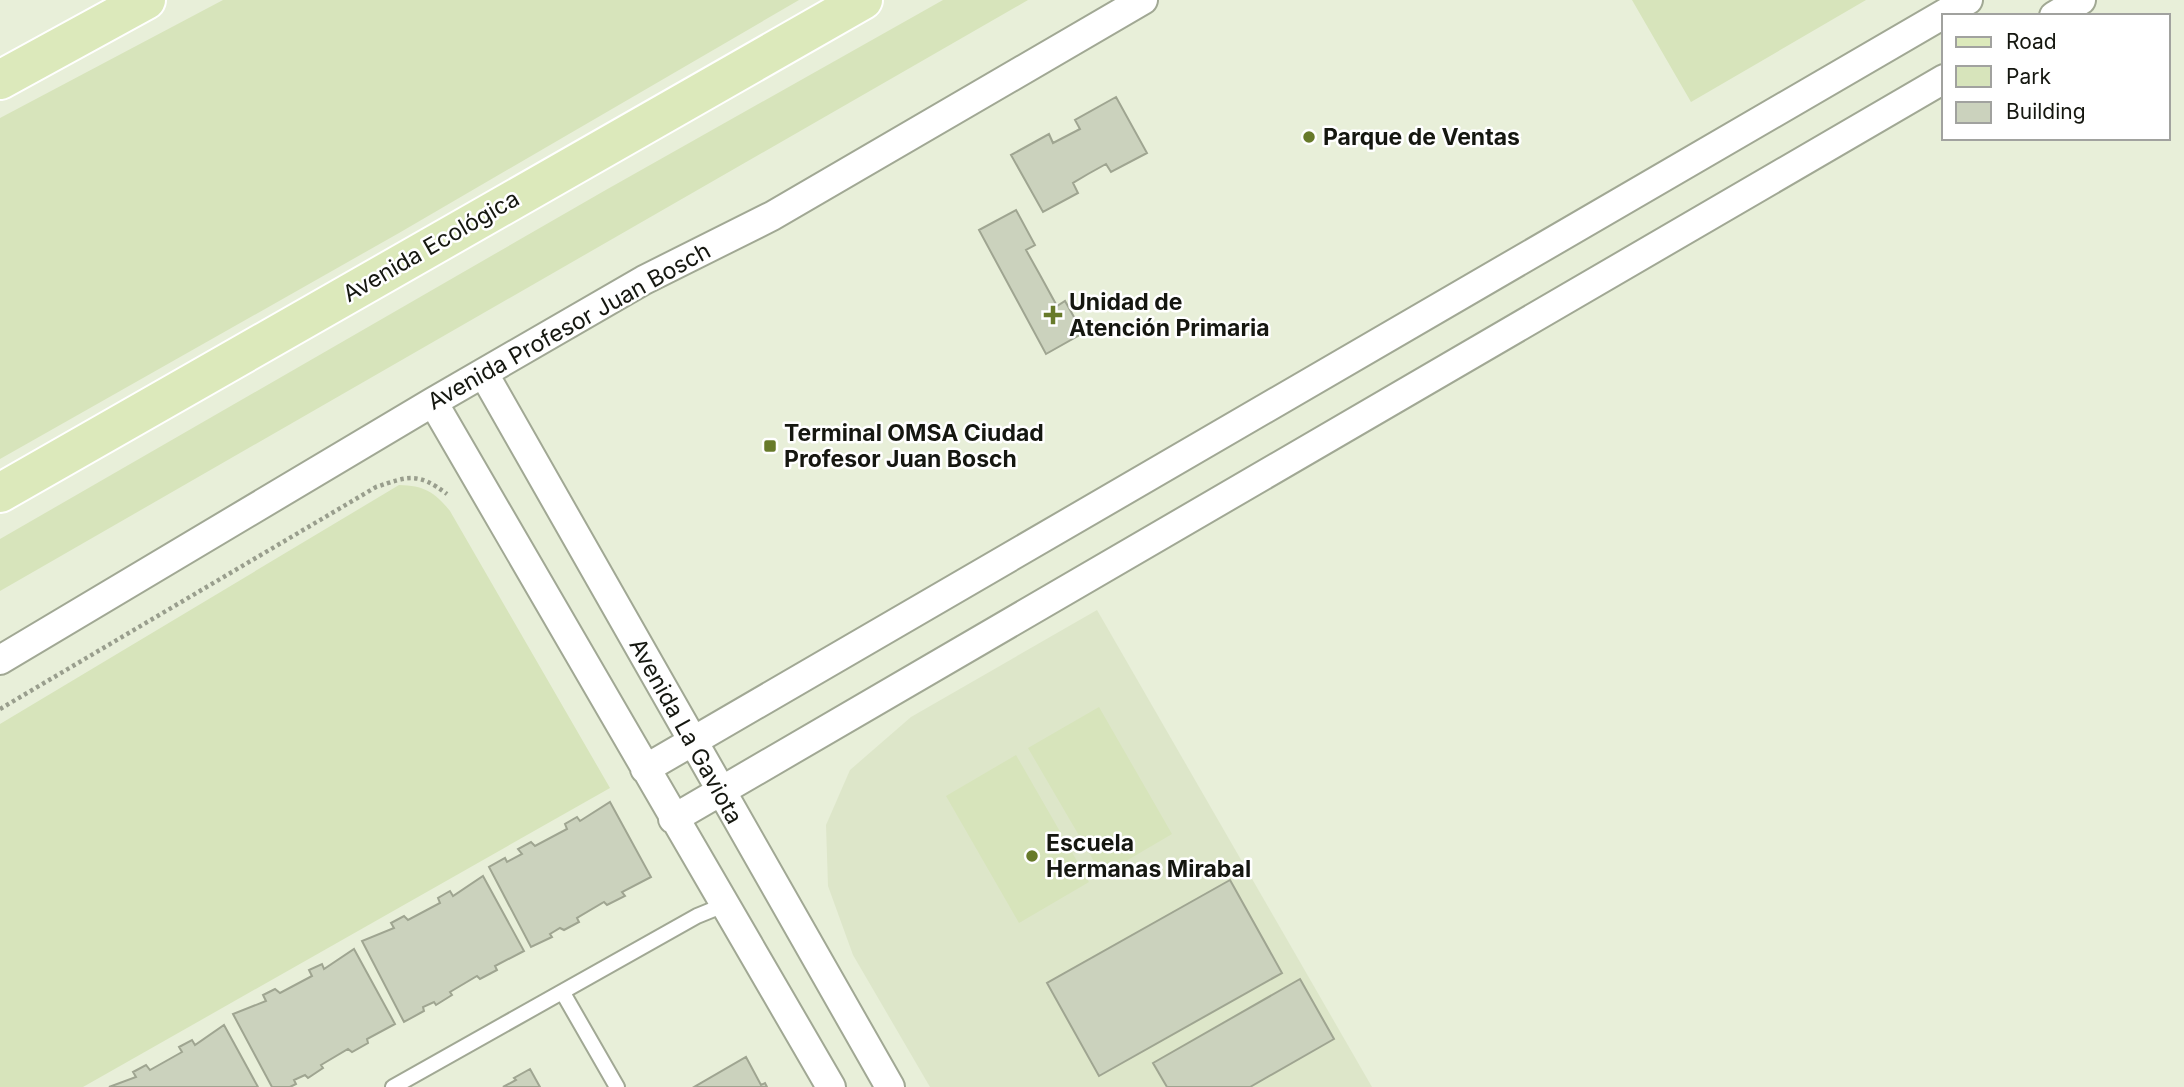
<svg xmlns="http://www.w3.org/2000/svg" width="2184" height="1087" font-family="Inter,sans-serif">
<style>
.built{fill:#dde6c9}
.green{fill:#d7e4bb}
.building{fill:#cbd2bd;stroke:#9fa591;stroke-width:2}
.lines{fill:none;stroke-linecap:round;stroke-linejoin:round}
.lane-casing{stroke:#a1a894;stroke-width:18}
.street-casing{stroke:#a1a894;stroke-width:32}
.primary-casing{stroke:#fff;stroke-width:42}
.path{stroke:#999e8d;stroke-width:4.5;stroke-dasharray:3.5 3.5;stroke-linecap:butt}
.lane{stroke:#fff;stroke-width:14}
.street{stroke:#fff;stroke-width:28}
.primary{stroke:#dce9bb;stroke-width:38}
.poi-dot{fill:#677a2a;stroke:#fff;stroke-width:2.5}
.labels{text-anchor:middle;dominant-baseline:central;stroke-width:5;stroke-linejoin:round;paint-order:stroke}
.poi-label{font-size:23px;font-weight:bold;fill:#151710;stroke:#fff;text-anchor:start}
.street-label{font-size:23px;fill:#151710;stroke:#fff}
</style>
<rect width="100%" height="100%" fill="#e8efd9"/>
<path class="built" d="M1097,610L1372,1087H930L853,955L828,886L826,825L850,770L911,717Z"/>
<path class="green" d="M223,0H799L399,233L0,459V118Z
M943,0H1028L0,591V539L604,191Z
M1632,0H1866L1691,102Z
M399,485C424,486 434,491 450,511L610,788L83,1087H0V724Z
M1099,707L1172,834L1102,875L1028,748Z
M1016,755L1089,882L1019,923L946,796Z"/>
<path class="building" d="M1116,97L1147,153L1111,172L1106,164L1088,174L1073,183L1078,193L1043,212L1011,155L1049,134L1053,143L1080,129L1075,120Z
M1016,210L1035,245L1026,250L1040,275L1057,306L1065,301L1083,333L1046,354L979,230Z
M610,802L651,877L622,892L625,896L607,905L604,902L577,918L579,922L564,930L560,928L550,934L552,937L531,947L489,867L505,858L507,862L522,854L518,849L531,842L535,846L567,829L565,824L577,817L580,821Z
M483,876L524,951L495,966L497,970L480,979L477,976L450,992L452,995L436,1005L434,1002L423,1007L424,1011L404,1022L362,941L394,928L391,923L404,916L408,920L440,903L438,898L450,891L453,896Z
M1230,880L1282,973L1099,1076L1047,983Z
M354,949L395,1024L367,1039L368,1043L352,1052L348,1049L321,1065L323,1068L308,1078L305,1075L294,1080L296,1084L290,1087H272L233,1014L266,1001L263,995L275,989L280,993L312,976L309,970L322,964L324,969Z
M1300,979L1334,1039L1250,1087H1167L1153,1063Z
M224,1025L258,1087H109L136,1077L133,1072L146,1065L150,1070L182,1052L179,1047L192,1040L195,1045Z
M746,1057L761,1085L765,1083L767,1087H694Z
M530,1069L540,1087H503L516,1080L514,1078Z"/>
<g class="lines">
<defs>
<path id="lane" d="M563,993L617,1087
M393,1087L697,916L724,905"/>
<path id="street" d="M2054,16L2081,0
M484,374L890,1087
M433,402L831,1087
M0,660L433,402L644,280L772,216L1143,0
M645,769L1968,0
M673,819L1944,79"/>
<path id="primary" d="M0,80L146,0
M0,493L863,0"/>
</defs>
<use href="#lane" class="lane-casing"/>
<use href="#street" class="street-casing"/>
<use href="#primary" class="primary-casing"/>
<path class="path" d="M0,709L376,487C409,476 418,472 447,494"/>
<use href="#lane" class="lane"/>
<use href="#street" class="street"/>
<use href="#primary" class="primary"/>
</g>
<g class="poi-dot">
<circle cx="1309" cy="137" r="7"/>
<path d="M1049.5 304.5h7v7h7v7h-7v7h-7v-7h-7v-7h7z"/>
<rect x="763" y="439" width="14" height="14" rx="3.5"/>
<circle cx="1032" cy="856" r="7"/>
</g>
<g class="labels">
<g class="poi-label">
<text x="1323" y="137">Parque de Ventas</text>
<text x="1069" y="302">Unidad de<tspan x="1069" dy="26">Atención Primaria</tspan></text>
<text x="784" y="433">Terminal OMSA Ciudad<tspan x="784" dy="26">Profesor Juan Bosch</tspan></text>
<text x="1046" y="843">Escuela<tspan x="1046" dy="26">Hermanas Mirabal</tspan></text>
</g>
<g class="street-label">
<text transform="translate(431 246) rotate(-30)">Avenida Ecológica</text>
<text transform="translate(569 326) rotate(-29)">Avenida Profesor Juan Bosch</text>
<text transform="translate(686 731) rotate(61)">Avenida La Gaviota</text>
</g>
</g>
<rect x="1942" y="14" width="228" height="126" fill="#ffffff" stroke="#a1a29f" stroke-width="2"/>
<rect x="1956" y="37" width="35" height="10" fill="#dce9bb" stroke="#a1a29f" stroke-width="2"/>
<text x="2006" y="49" font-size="21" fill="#151710">Road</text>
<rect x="1956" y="66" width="35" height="21" fill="#d7e4bb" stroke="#a1a29f" stroke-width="2"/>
<text x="2006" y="84" font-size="21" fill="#151710">Park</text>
<rect x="1956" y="102" width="35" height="21" fill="#cbd2bd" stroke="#a1a29f" stroke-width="2"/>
<text x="2006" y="119" font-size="21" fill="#151710">Building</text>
</svg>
